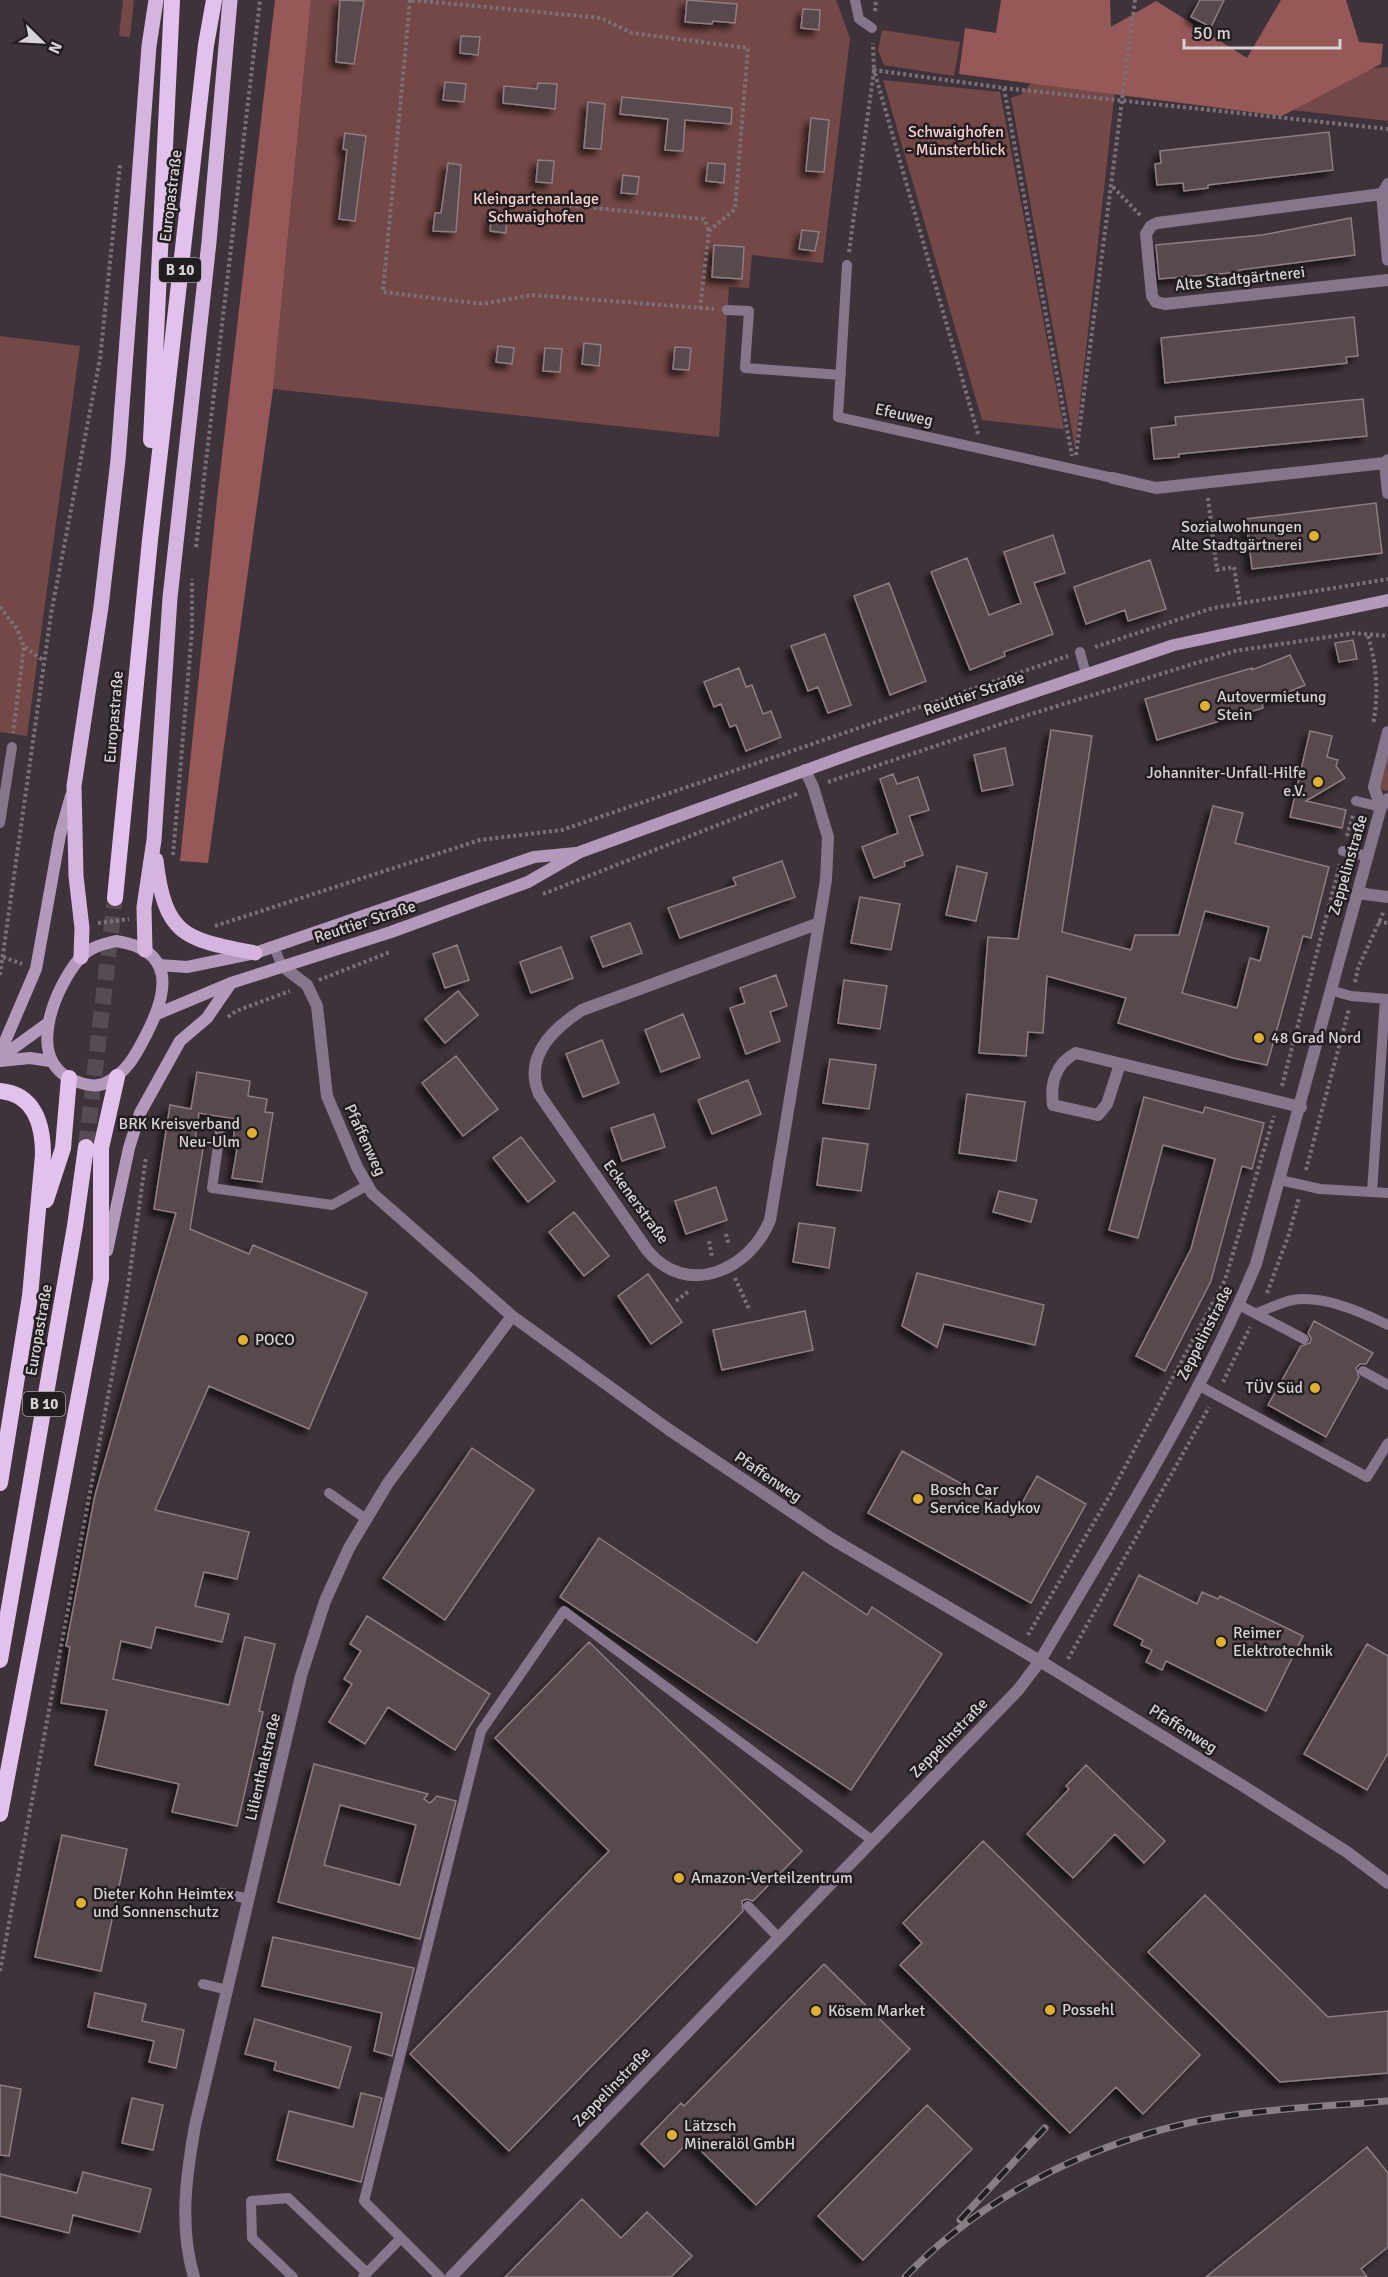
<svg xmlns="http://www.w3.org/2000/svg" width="1388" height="2277" font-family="Signika,sans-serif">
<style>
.green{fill:#744846}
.forest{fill:#975957}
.building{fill:#58494d;stroke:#8d7d81;stroke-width:1.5;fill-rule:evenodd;filter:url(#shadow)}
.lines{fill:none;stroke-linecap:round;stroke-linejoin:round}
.trunk-tunnel{stroke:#564b52;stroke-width:16;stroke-dasharray:16 8;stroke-linecap:butt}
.path{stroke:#7a7077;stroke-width:4;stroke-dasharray:3 3;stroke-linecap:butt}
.service{stroke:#86768c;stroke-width:10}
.minor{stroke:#86768c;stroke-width:12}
.secondary{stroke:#b399bb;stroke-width:12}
.primary{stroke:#d5b4e0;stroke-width:15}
.trunk{stroke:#e2c2ed;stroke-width:16}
.rail-casing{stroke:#887f85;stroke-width:7}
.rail{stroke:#221d20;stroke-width:4.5;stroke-dasharray:14;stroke-linecap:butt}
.poi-dot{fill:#dfb034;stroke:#221d20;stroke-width:2}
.labels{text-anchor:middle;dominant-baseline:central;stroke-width:5;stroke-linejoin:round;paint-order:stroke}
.shield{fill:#221d20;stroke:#a19b9f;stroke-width:1.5}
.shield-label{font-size:15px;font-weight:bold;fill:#d8d1d6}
.park-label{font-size:16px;fill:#f9d2cf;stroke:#221d20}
.street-label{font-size:16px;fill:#d8d1d6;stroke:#221d20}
.poi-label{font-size:16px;fill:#d8d1d6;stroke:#221d20;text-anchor:start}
</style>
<defs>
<filter id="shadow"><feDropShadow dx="-5.5" dy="5.5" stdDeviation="3" flood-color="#0009"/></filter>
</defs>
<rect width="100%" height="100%" fill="#3f333b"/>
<path class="green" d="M123,0H134L130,37L119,36Z
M311,0H836L850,38L823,263L752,255L749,288L729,287L719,437L273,389Z
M882,30L960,42L954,76L884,65L878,50Z
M1048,62L1239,79L1388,67V121L1115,90L1075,448L1011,98L1022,94Z
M883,80L1000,92L1064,429L982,420Z
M0,336L80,346L27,736L0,732Z
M1388,749V790L1387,791L1379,788Z"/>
<path class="forest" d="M275,0H311L273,389L208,863L180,861L217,499Z
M1001,0H1110L1111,27L1156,1L1247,58L1281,0H1346L1359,42L1383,44L1381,64L1282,116L959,74L965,28L996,33Z"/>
<path class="building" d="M340,0L364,1L354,64L336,62Z
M687,0L737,4L735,23L713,21L712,24L685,22Z
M1200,0H1224L1211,27L1191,17Z
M803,9L820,10L819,30L801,28Z
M461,36L480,37L478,55L460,53Z
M445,82L466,84L464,102L443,100Z
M538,83L557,84L555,109L503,103L504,86L537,89Z
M622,97L732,108L731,124L685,120L683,151L665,150L668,119L620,114Z
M588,102L605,104L601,149L584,148Z
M811,118L829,120L824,172L806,171Z
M1329,132L1333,170L1208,185V188L1184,191L1183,183L1157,185L1155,164L1161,163L1160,151Z
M345,133L366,136L355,221L339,219L347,150L343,149Z
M538,160L554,161L552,183L536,182Z
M448,163L461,165L456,232L433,231L435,213H441Z
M708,163L725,164L724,183L706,181Z
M623,175L639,177L637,194L621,193Z
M492,213L507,214L506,233L490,231Z
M1351,218L1355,255L1239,270L1240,272L1159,279L1156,245L1262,235Z
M802,230L819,232L815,251L799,249Z
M714,245L744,247L742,279L712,277Z
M1354,317L1358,356L1346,357L1347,363L1165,383L1161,338Z
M584,343L601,345L599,366L582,364Z
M498,346L514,348L512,364L496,362Z
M675,347L691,348L689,370L673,369Z
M545,348L562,349L560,372L543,371Z
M1363,399L1367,436L1179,454V457L1154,459L1151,428L1176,425L1175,417Z
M1376,503L1382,553L1252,569L1246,519Z
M1053,535L1065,573L1034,583L1053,634L1004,652L1005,656L970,670L931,572L967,558L989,615L1021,603L1004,552Z
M1150,560L1166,609L1128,621L1125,610L1086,624L1074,587Z
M889,583L926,681L890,695L854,596Z
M825,634L851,705L828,713L818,687L808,691L791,646Z
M1353,640L1357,659L1339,662L1335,643Z
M1290,655L1305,685L1262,703L1263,708L1157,740L1145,699L1252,668V670Z
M739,668L746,687L752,685L763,714L771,711L781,737L746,751L736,725L730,727L721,704L714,707L704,682Z
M1051,730L1092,736L1062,932L1131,950L1135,935H1179L1213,806L1243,813L1235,843L1329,867L1311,938L1303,936L1267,1065L1233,1058L1118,1023L1126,998L1047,976L1043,1033L1028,1032L1026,1056L979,1053L988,937L1018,939ZM1205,911L1269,927L1260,961L1250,958L1237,1008L1182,993Z
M1310,731L1332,736L1327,757L1338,760L1336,766L1345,778L1306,801L1346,810L1342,828L1290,817Z
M1005,748L1013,785L982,791L974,755Z
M893,774L897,784L918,777L929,810L909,816L923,855L904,862L905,866L874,878L862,847L898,833L880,779Z
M782,861L795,897L680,938L668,908L736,885L733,878Z
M957,866L987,873L976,921L946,915Z
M860,897L900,904L891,950L851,943Z
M630,923L642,953L603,967L591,937Z
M457,945L469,980L445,988L433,954Z
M561,947L573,978L531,993L520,962Z
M776,975L787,1006L770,1012L780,1041L746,1054L730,1008L745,1003L740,988Z
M844,980L887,986L880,1029L838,1023Z
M458,991L478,1015L445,1043L425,1019Z
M683,1014L700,1057L661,1072L645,1030Z
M602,1040L619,1083L583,1097L566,1054Z
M456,1056L498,1109L463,1136L422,1083Z
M830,1059L876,1065L869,1109L823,1103Z
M197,1072L250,1081L248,1096L267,1099L265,1112L273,1113L262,1182L232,1178L237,1149L232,1148L236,1119L199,1113L194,1147L203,1149L190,1229L249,1254L253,1245L367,1293L309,1429L209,1386L155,1510L249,1532L237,1579L204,1572L195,1606L229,1614L222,1642L156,1627L151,1648L121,1641L113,1679L229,1705L245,1637L275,1644L259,1711L263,1712L237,1826L172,1812L179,1784L95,1765L107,1710L61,1703L70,1647L66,1646L95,1495L176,1213L154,1209L170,1105L191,1109Z
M748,1080L761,1114L712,1134L698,1100Z
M967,1094L1025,1102L1016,1161L959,1153Z
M1144,1097L1203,1113L1205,1107L1264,1123L1252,1169L1242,1166L1211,1281L1165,1371L1136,1356L1191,1249L1215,1159L1163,1145L1138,1238L1109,1230Z
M654,1114L665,1147L622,1161L611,1128Z
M521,1137L555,1181L528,1202L493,1158Z
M823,1138L868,1144L861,1191L817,1185Z
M716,1187L727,1220L686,1234L675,1201Z
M999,1191L1037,1200L1031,1222L993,1212Z
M574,1212L609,1256L584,1276L549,1232Z
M799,1223L835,1228L829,1268L793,1262Z
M917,1273L1044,1305L1035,1345L944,1324L937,1347L902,1326Z
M648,1274L682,1322L651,1344L618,1296Z
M805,1311L813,1350L722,1370L713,1330Z
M1314,1321L1373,1353L1366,1364H1360L1356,1368L1359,1377L1326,1437L1268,1405L1301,1346L1310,1343L1311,1338L1308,1333Z
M472,1448L534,1490L445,1620L383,1578Z
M902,1451L1016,1514L1037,1476L1086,1504L1031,1603L868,1513Z
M599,1538L757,1643L803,1572L867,1615L872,1607L942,1654L851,1790L560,1597Z
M1139,1575L1197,1604L1202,1592L1218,1599L1220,1596L1303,1636L1266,1711L1166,1661L1162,1670L1146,1662L1152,1650L1141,1645L1143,1640L1114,1625Z
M367,1616L490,1694L455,1750L388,1707L365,1744L329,1722L352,1684L344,1679L361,1651L350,1644Z
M589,1642L802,1851L753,1901L747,1899L742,1901L743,1911L509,2151L410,2054L609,1851L495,1738Z
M1367,1644L1388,1656V1753L1367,1790L1304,1754Z
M314,1764L428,1794L424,1799L430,1803L437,1796L456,1801L420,1939L278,1902ZM340,1805L416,1825L400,1885L324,1865Z
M1086,1765L1165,1841L1144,1863L1115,1834L1073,1878L1027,1834L1069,1789L1066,1786Z
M62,1835L127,1849L101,1971L35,1957Z
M983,1841L1200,2055L1143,2114L1116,2087L1070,2133L900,1965L922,1943L903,1923Z
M1205,1895L1328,2017L1388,2011V2073L1280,2082L1148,1952Z
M273,1937L414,1968L392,2056L374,2051L382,2013L262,1986Z
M824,1964L910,2049L756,2205L690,2140L664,2167L641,2144L681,2103L684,2106Z
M95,1993L146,2004L142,2021L184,2030L176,2068L149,2062L154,2041L88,2027Z
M255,2019L351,2047L339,2088L274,2070L276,2062L245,2054Z
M0,2085L21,2089L9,2156L0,2155Z
M361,2093L382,2098L361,2182L277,2160L289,2111L353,2127Z
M132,2098L163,2105L153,2150L122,2143Z
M927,2105L972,2149L863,2260L818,2216Z
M1367,2147L1388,2173V2247L1361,2269L1367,2277H1206Z
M83,2172L151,2189L140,2232L73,2215L69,2233L0,2216V2174L77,2193Z
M582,2199L621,2238L647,2212L692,2256L671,2277H505Z"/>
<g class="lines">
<path class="trunk-tunnel" d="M86,1147L115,898"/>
<path class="path" d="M410,0L383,292L483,304L532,295L714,309
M412,0L601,18L632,33L748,48L735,209L709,231L700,308
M875,11L876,0
M1004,88L1388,129
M1113,187L1141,216
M516,200L704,219L709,231
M849,252L874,70L873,43
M978,434L874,70L1004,88L1072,456
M1076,455L1135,0
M1208,498L1217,570L1234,567L1240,604
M196,547L260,0
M0,607L17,629L24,647L13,733
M1368,636C1377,666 1379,694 1373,725
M25,647L44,661
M1095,647L1213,608L1388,579
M828,782L1025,716L1235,651L1354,633L1388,636
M1347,836L1353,815
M173,855L192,631V579
M543,894L799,793
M1378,922L1388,923
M98,923L129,919
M215,926L480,840L562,830L1068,656
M3,957L22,964
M0,975L51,614L100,359L120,165
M319,980L390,952
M1355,982L1358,968L1384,911
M228,1017L236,1011L290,991
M1282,1086L1340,864
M1306,1170L1349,1009
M726,1234L729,1246
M709,1241L712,1257
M735,1278L750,1311
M1267,1293L1289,1234L1299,1198
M676,1301L689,1291
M1223,1382L1250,1327
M1028,1635L1110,1495L1225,1280L1274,1116
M1068,1659L1209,1407
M0,1971L126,1301L146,1157"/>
<path class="service" d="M855,0L859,19L872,28
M847,265L838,417L1113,478
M727,310L749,311L745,368L841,375
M1080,652L1086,674
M1356,801L1381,807
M0,823L12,747
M1343,851L1367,856
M274,947L282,966
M1330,990L1351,996L1388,999
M220,1132L212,1188L332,1205L368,1185
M1280,1180L1320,1189L1388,1193
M1372,1192L1385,999
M1239,1305L1304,1339
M1257,1313C1271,1308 1286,1299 1302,1299C1329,1298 1364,1313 1388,1325
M1363,1371L1388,1385
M1198,1385L1367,1477L1388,1443
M329,1493L366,1519
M222,1893L249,1899
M748,1906L779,1938
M203,1984L228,1990
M293,2277L252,2238L251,2201L288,2198L367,2273
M363,2277L401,2238
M440,2277L364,2201L481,1731L564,1611L873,1841"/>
<path class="minor" d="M1388,184L1382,194L1388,260
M1382,194L1157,223L1151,226L1146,234L1152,296L1156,302L1165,304L1388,280
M1388,460L1385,463L1388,493
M1113,478L1156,488L1385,463
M805,770L813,787L828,837L826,880L770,1220C750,1270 687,1299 647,1250L539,1094C523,1056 554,1028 582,1010L817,924
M1381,807L1374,787L1388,732
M1357,893L1388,897
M282,966L307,985L317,1006L327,1096L357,1167L372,1193L512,1316L668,1429L832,1539L1040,1661L1240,1784L1347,1852L1388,1883
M1120,1064L1107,1104L1098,1115L1053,1105C1050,1083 1056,1063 1076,1053L1301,1107
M194,2277C179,2227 186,2177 195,2126L301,1676L325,1601L349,1548L388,1483L512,1316
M451,2277L1018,1690L1040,1661C1115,1532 1198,1403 1256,1264L1381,807L1388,799"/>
<path class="secondary" d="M116,941C176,950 168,992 147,1033C137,1053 126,1075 103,1084C92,1088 79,1083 69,1078C26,1055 56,986 80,958C90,947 103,944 116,941Z
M159,965L187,967L255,953L534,857L576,853
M157,1014L231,983L391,932L528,882L580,852L859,751L1174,645L1388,600
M0,1053L36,969L60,835L71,796
M0,1058L48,1023
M0,1061L30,1058L50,1061
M107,1251L129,1148L140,1113L180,1041L207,1018L231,983"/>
<path class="primary" d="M156,860C165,937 185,939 255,953
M145,950L144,907L154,840L170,598L209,242L230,0
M81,957L82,928L76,876L74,786L101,607L118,460L149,46L156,0"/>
<path class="trunk" d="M151,440L172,0
M115,898L150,540L206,45L214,0
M0,1091C35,1094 43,1125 43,1155L30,1296L0,1483
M46,1200L63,1148L69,1078
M0,1660L75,1226L86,1147
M0,1814L101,1279V1148L117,1077"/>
<defs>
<path id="rail" d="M960,2220L1045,2128
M905,2277C980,2199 1079,2149 1184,2124C1251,2109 1320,2107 1388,2101"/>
</defs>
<use href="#rail" class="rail-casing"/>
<use href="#rail" class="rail"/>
</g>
<g class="poi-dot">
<circle cx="1314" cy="536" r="6"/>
<circle cx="1205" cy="706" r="6"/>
<circle cx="1318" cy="782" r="6"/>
<circle cx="1259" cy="1038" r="6"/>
<circle cx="252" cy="1133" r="6"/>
<circle cx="243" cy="1340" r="6"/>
<circle cx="1315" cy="1388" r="6"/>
<circle cx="918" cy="1499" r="6"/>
<circle cx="1221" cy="1642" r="6"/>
<circle cx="679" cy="1878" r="6"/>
<circle cx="81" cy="1903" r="6"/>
<circle cx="1050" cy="2010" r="6"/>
<circle cx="816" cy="2011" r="6"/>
<circle cx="672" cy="2135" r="6"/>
</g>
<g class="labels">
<g class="shield">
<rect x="159" y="258" width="42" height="24" rx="4.5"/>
<rect x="23" y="1392" width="42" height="24" rx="4.5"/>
</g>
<g class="shield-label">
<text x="180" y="270">B 10</text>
<text x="44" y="1404">B 10</text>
</g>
<g class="park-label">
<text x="956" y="132">Schwaighofen<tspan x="956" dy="18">- Münsterblick</tspan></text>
<text x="536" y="199">Kleingartenanlage<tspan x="536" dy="18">Schwaighofen</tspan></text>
</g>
<g class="street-label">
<text transform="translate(171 196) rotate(-83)">Europastraße</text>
<text transform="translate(1240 279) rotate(-6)">Alte Stadtgärtnerei</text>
<text transform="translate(904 415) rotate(12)">Efeuweg</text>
<text transform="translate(974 694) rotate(-19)">Reuttier Straße</text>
<text transform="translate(114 717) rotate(-85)">Europastraße</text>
<text transform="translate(1348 865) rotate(-74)">Zeppelinstraße</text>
<text transform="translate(365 922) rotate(-18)">Reuttier Straße</text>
<text transform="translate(365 1140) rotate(65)">Pfaffenweg</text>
<text transform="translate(636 1202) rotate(54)">Eckenerstraße</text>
<text transform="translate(39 1330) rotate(-80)">Europastraße</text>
<text transform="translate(1205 1333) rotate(-63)">Zeppelinstraße</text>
<text transform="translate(768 1477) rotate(34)">Pfaffenweg</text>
<text transform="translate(1183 1729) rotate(32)">Pfaffenweg</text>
<text transform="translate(949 1738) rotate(-46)">Zeppelinstraße</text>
<text transform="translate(263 1767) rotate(-77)">Lilienthalstraße</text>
<text transform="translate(612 2087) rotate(-46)">Zeppelinstraße</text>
</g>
<g class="poi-label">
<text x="1302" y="527" text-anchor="end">Sozialwohnungen<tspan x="1302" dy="18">Alte Stadtgärtnerei</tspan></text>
<text x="1217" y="697">Autovermietung<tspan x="1217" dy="18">Stein</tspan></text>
<text x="1306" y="773" text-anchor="end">Johanniter-Unfall-Hilfe<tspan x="1306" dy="18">e.V.</tspan></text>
<text x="1271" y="1038">48 Grad Nord</text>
<text x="240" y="1124" text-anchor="end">BRK Kreisverband<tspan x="240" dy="18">Neu-Ulm</tspan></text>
<text x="255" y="1340">POCO</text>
<text x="1303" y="1388" text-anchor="end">TÜV Süd</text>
<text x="930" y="1490">Bosch Car<tspan x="930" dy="18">Service Kadykov</tspan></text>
<text x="1233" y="1633">Reimer<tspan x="1233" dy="18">Elektrotechnik</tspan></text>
<text x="691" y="1878">Amazon-Verteilzentrum</text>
<text x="93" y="1894">Dieter Kohn Heimtex<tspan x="93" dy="18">und Sonnenschutz</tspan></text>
<text x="1062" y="2010">Possehl</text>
<text x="828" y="2011">Kösem Market</text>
<text x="684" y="2126">Lätzsch<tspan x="684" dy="18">Mineralöl GmbH</tspan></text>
</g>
</g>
<g transform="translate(42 42) rotate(114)" stroke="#221d20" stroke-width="4.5" paint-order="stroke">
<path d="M0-4.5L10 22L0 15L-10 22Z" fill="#d8d1d6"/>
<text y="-9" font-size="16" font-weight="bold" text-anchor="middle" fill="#d8d1d6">N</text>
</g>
<path d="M1184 39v9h156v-9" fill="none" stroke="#d8d1d6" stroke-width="3"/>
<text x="1193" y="39" font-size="18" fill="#d8d1d6" stroke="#221d20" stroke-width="4.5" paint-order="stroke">50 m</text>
</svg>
